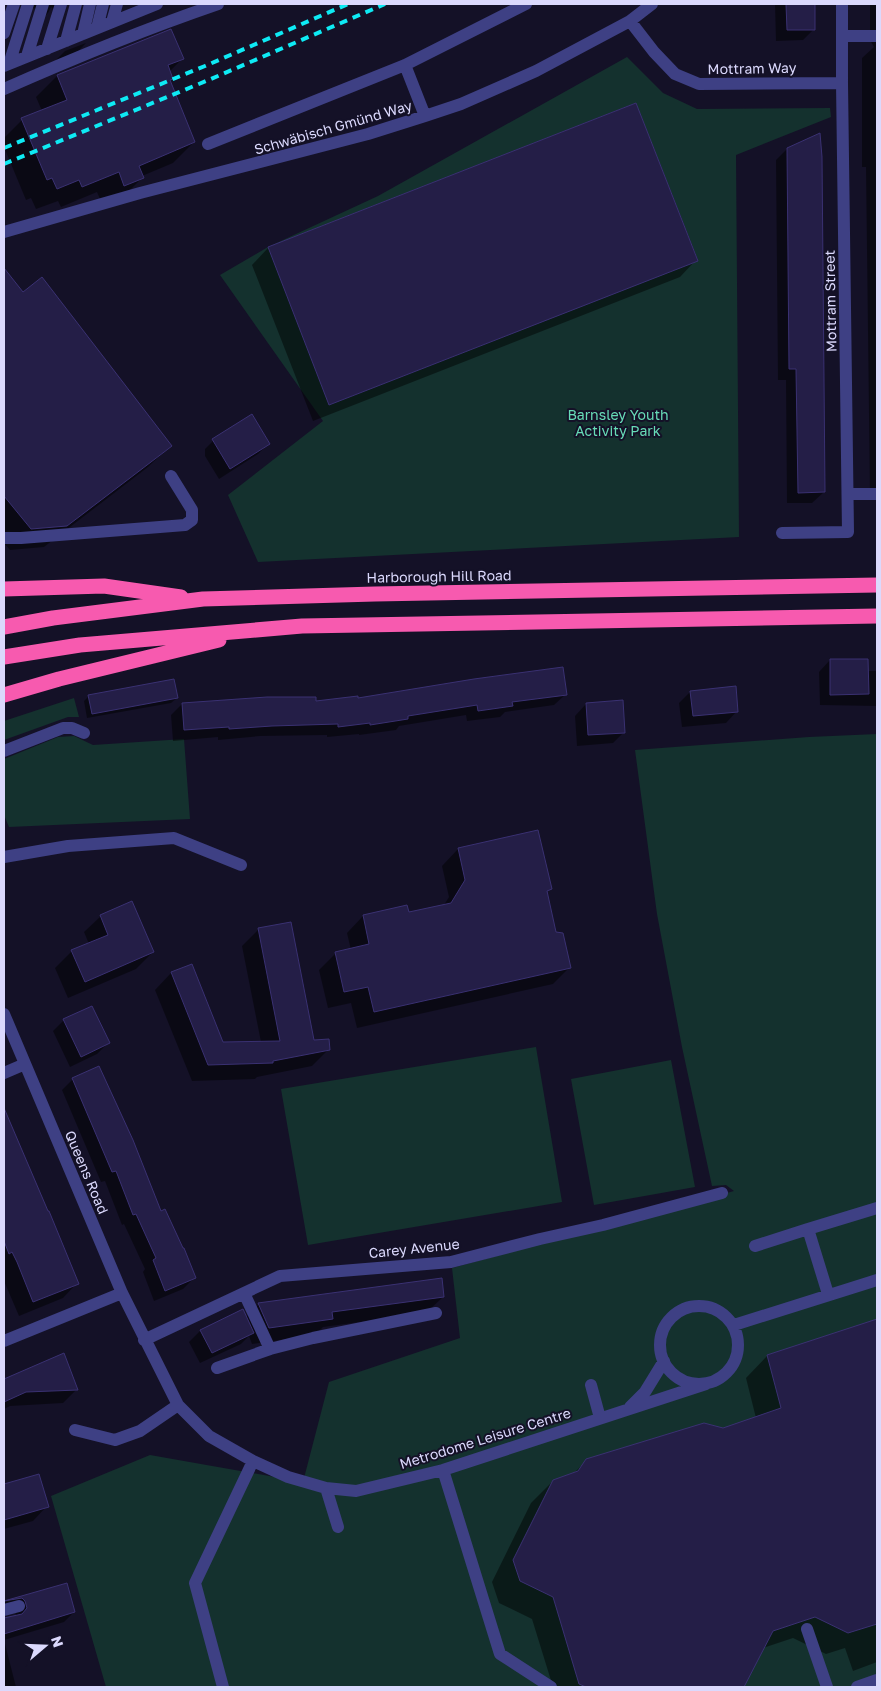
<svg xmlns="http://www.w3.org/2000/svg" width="881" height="1691" font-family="'Golos Text',sans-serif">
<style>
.green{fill:#14312e;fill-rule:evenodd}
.shadow{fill:#0007}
.building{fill:#241e47;stroke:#3a3172}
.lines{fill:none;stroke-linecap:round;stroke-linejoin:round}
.minor{stroke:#3e4084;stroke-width:12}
.highway{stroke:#f75aaf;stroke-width:15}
.rail{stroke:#0eeaf4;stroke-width:4;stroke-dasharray:8 6;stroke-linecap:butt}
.labels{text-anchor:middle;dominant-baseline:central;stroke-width:4;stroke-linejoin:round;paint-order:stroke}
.street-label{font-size:14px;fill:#dbd9fd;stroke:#141127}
.park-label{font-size:14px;fill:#67dbb7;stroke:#141127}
</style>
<rect width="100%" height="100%" fill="#141127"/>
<path class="green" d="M627,57L663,93L697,109L830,108L831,117L736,155L739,537L258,562L228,495L323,421L220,275L268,247L378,196ZM636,103L698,260L329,405L268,247Z
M74,698L79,717H68L4,740V721Z
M877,734V1687H106L51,1496L150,1455L303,1482L329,1382L460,1338L452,1268L734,1191L726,1185L712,1186L682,1047L657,914L635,750L809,737Z
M74,736L93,745L184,739L190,819L9,827L4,815V759L58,737Z
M536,1047L562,1202L308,1245L281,1089Z
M671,1060L695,1187L594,1205L571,1079Z"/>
<path class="shadow" d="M30,4H64L56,12L51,7L48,13L39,22L38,10L31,7Z
M775,4H813L814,29L803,40L776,41Z
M870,4H877V495H870L866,167H862V58L874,47L870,40Z
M171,31L182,59L169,72L172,78L169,81L194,142L173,163L142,176V178L121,199L103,206L97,192L61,207L58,201L36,209L31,198L26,200L4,147V138L22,120L42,111L36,97L57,76Z
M86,43L65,65L43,73L65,51Z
M635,105L696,260L680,277L313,421L252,265L268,248Z
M787,149L824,492L812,503H787L786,380H778L776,160Z
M9,276L23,294L170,446L148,467L44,547L10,550L4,543V280Z
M216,438L269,443L258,454L219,479L205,456V449Z
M830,660L867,671H877V706L820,705L819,672Z
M690,692L737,711L726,723L682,727L679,703Z
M566,694L554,705L505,712L500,717L467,721L466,715L399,726L396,730L359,735V734L327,737V735L260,736L218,740V737L173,741L171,715L182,704L315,702Z
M89,696L177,698L171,703L87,718L84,701Z
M622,702L624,732L613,743L577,746L575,716L586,704Z
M458,849L550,889L546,893L555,933L570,967L553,984L357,1028L351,1003L328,1008L319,970L336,953L351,950L347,933L363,916L408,914L444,905L449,897L442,866Z
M101,916L153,952L136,969L68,998L55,968L72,951L89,944L84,932Z
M259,929L313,1041L328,1050L312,1066L257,1077L255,1079L192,1081L155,990L171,973L191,966L222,1043L261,1042L242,946Z
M64,1020L108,1043L97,1054L70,1067L53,1031Z
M73,1079L160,1213L194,1278L183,1289L154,1301L143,1272L145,1269L124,1224L122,1225L105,1181L101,1182L62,1090Z
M7,1117L77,1283L63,1298L19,1316L4,1281V1118Z
M441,1280L443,1297L426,1313L323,1327L315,1335L252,1344L249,1336L241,1344L200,1363L189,1342L200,1331L245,1318L258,1305Z
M877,1320V1662L853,1671L845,1648L826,1654L793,1638L763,1648L743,1687H553L532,1619L499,1603L492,1582L531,1503L553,1481L573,1474L587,1460L723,1429L756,1418L746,1378L767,1356Z
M63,1355L77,1389L63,1403L10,1406L4,1409V1380Z
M38,1476L47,1506L33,1521L4,1529V1486Z
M66,1584L74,1612L64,1622L4,1640L16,1687H4V1619L17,1616L14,1610L4,1609V1602Z"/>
<path class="building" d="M786,4H815V30H787Z
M171,29L184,59L168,65L173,79L170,80L195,142L139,166L144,178L124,186L119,172L82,187L79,180L57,189L52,178L47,180L21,118L67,100L57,75Z
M636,103L698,261L329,405L268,247Z
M820,133L822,157L825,492L798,493L796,369H789L787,148Z
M4,268L23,292L42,277L172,446L67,526L31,529L4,496Z
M252,414L270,444L230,469L212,439Z
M830,659H868L869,694L830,695Z
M563,667L567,695L512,702L513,706L478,711L477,705L408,716V719L370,725V723L338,727V724L272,726L229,729V727L184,730L182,703L267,697H316V701L358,696V698L474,679Z
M174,679L178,698L92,714L88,695Z
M736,686L738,712L693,716L690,691Z
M623,700L625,733L588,735L586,703Z
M538,830L552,889L547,891L556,932L563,933L571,968L374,1012L368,987L344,992L335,952L369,944L363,915L407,905L409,912L451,903L465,880L458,848Z
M132,901L154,952L85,982L71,950L108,935L100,915Z
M291,922L314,1040L329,1039L330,1050L273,1061V1063L208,1065L171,972L192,964L223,1042L280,1041L258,928Z
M92,1006L110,1043L81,1057L63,1019Z
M99,1066L133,1140L161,1211L165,1209L183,1248H184L196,1278L165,1291L153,1260L156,1258L136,1214L133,1215L116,1171L112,1172L72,1078Z
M4,1108L48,1211H49L79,1284L33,1302L17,1262L12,1252L9,1254L4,1241Z
M442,1278L444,1297L332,1312L333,1319L269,1328L258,1303Z
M243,1309L254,1333L212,1353L200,1330Z
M877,1319V1624L848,1633L815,1617L773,1631L744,1687H586L579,1684L553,1597L520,1581L513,1560L553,1480L578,1471L586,1459L704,1423L723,1428L781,1408L767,1355Z
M64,1353L78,1390L26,1392L4,1402V1379Z
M39,1474L49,1507L4,1520V1484Z
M67,1583L75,1612L4,1634V1618L22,1614L27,1608L25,1601L22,1598L4,1601Z"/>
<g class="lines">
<path class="minor" d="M630,21L654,52L675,74L699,84L842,83
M112,22L117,4
M97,28L103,4
M4,33L14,4
M83,34L90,4
M842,36H877
M66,41L76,4
M47,49L61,4
M27,56L43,4
M9,64L28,4
M405,65L425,116
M4,66L157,4
M4,89C74,58 145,29 218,4
M208,144L405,65L526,4
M4,232L140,193L368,134L425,116L461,104L536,71L630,21L652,4
M848,494H877
M782,533L848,532L842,83V4
M4,538H21L185,525L192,520V510L171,476
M4,751L63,728H72L84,733
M4,857L68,846L174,838L241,865
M4,1014L122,1293L178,1405L209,1436L253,1461L288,1477L326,1488L356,1491L443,1470L706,1384
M4,1073L25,1064
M755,1246L808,1229
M244,1293L270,1349
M828,1294L808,1229L877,1208
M660 1345a39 39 0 1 1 78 0a39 39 0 1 1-78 0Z
M734,1325L877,1280
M144,1340L280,1276L451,1262L540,1239L603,1225L722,1193
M4,1341L122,1293
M217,1368L270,1349L313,1338L436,1313
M591,1385L600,1418
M630,1407L645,1392L664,1361
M75,1430L115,1440L140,1431L178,1405
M443,1470L500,1654L551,1687
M326,1488L338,1527
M4,1610L19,1606
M807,1629L827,1687
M223,1687L195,1583L253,1461
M857,1687L877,1680"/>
<path class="highway" d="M4,589L104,586L181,597
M4,627L53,618L203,599L375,594L877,585
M4,657L80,645L302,626L877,616
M4,695L59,679L219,640"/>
<path class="rail" d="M4,148L205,66L348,4
M4,164L211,79L385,4"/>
</g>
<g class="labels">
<g class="street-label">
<text transform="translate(752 68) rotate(-1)">Mottram Way</text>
<text transform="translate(333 127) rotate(-16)">Schwäbisch Gmünd Way</text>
<text transform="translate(830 301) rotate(-91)">Mottram Street</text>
<text transform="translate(439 576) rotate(-1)">Harborough Hill Road</text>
<text transform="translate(87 1172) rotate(67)">Queens Road</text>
<text transform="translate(414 1248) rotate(-6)">Carey Avenue</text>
<text transform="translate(485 1438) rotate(-17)">Metrodome Leisure Centre</text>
</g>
<g class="park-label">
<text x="618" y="414">Barnsley Youth<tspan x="618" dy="16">Activity Park</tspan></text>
</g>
</g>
<rect width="881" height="1691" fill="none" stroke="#dbd9fd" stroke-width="10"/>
<g transform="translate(45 1646) rotate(71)" stroke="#141127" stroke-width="4" paint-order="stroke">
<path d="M0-4L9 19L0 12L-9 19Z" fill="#dbd9fd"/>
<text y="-8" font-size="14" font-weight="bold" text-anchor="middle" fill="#dbd9fd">N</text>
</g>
</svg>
